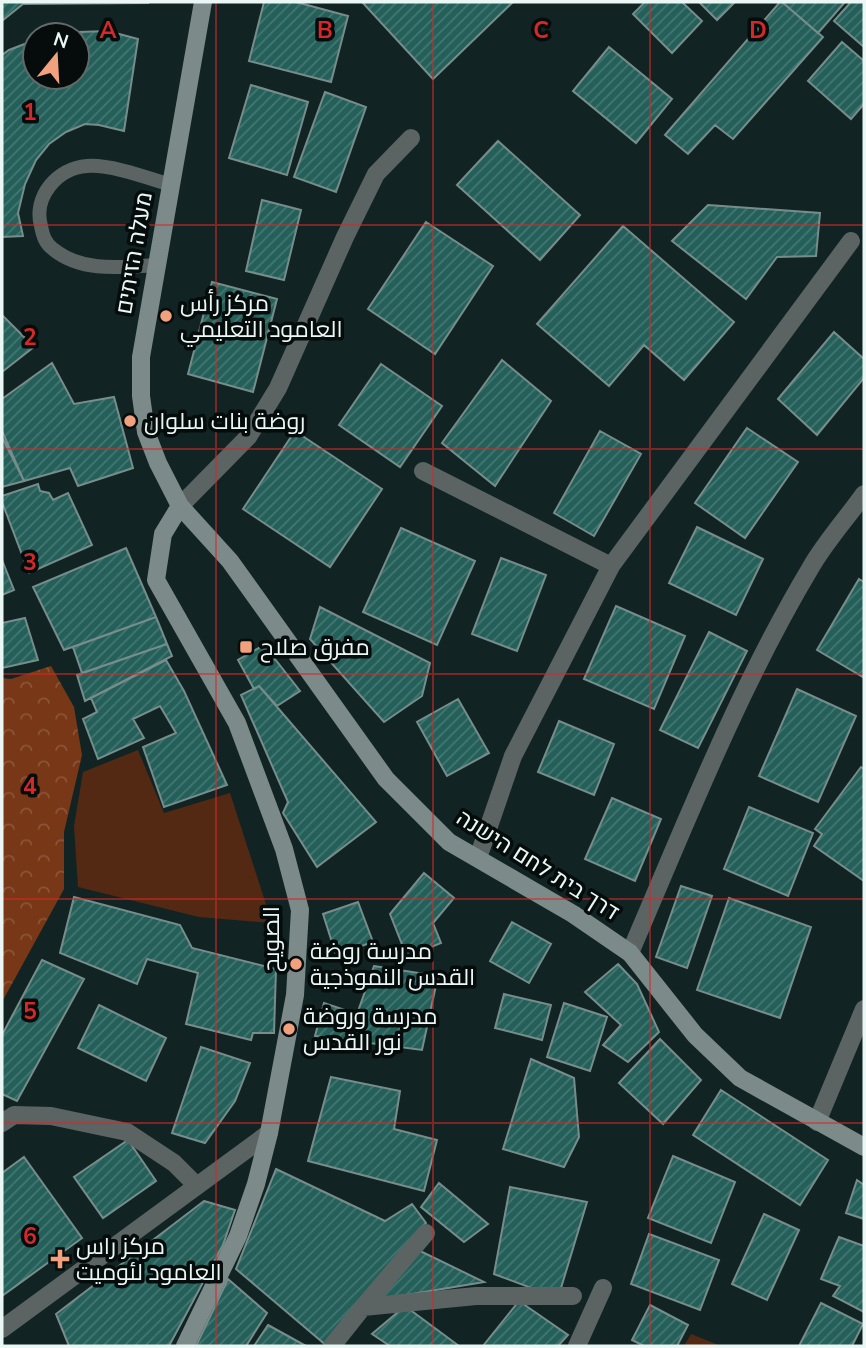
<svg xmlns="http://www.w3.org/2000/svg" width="866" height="1348" font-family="'Nunito Sans',Cairo,Heebo,sans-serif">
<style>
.green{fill:#542914}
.forest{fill:url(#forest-crowns)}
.building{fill:url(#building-hatch);stroke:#778d8b;stroke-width:2}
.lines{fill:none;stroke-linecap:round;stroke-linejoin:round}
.lane{stroke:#5b6463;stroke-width:14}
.street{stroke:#5b6463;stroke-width:18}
.secondary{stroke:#7c8a89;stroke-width:18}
.grid{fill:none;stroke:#d62828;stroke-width:2;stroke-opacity:0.55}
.poi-dot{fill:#f1a17d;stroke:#050c0b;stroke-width:2.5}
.labels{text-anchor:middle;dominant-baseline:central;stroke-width:7;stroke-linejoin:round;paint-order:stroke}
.street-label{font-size:23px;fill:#ebf7f5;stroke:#050c0b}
.poi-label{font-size:23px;fill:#ebf7f5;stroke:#050c0b;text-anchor:start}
.grid-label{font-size:23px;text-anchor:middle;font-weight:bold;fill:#d62828;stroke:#050c0b;stroke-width:7;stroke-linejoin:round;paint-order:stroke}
</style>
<defs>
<pattern id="forest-crowns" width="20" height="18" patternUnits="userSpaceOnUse" patternTransform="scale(1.75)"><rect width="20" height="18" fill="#783716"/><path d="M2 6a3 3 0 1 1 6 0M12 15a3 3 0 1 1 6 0" fill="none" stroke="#8b5538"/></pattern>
<pattern id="building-hatch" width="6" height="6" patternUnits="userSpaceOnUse" patternTransform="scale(1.75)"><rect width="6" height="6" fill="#245f5a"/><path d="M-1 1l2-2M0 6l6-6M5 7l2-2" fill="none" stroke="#447772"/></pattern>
</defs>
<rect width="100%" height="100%" fill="#112423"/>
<path class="green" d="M138,750L164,813L230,793L272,923L199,917L78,887L74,826L83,772Z
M691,1334L721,1346H684Z"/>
<path class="forest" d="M51,666L74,707L82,755L64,832V889L2,1002V678L11,679Z"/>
<path class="building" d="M2,2H148V3L23,4L2,21Z
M264,2H296L348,16L331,82L249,61Z
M362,2H513L433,79Z
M645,2H682L702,21L672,53L633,14Z
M699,2H735L717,20Z
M780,2H782L823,37L733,139L715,125L688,154L665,135Z
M782,2H845L818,33Z
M851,2H864V47L834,21Z
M108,31L138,39L124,131L99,125L85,124L66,132L49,144L36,160L25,184L18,213L23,236L2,237V55L9,50L35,40V77H77V35H62L78,32Z
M842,42L864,61V104L851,119L808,81Z
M609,47L672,99L636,143L573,91Z
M251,85L308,102L287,175L229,158Z
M325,92L366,107L336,192L294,177Z
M498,141L580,215L540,260L457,185Z
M262,200L301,210L284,280L246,271Z
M708,205L820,213L816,256L777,257L746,299L672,241Z
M426,222L493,266L435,354L368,309Z
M623,226L734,322L684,380L644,345L609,386L537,324Z
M212,282L277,299L253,392L188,374Z
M2,315L34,347L2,372Z
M834,332L864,359V378L817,435L778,399Z
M502,360L551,401L495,486L442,443Z
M52,363L74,404L114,397L133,468L78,486L70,468L24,481L2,431V399Z
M381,364L442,406L400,467L339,425Z
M747,428L798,462L745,538L695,503Z
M295,431L382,489L330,567L243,509Z
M600,431L641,454L594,536L554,513Z
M2,437L24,481L2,487Z
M38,484L40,491L49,493L53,500L68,493L92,545L29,573L2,502V496Z
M697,527L763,559L736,615L669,583Z
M401,528L475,561L437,645L363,612Z
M126,548L156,617L64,650L33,587Z
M501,558L546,575L517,651L472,634Z
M2,560L14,590L2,595Z
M859,579L864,582V675L863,677L817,650Z
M616,606L685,636L654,709L584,679Z
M320,607L430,663L422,696L384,722L310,639Z
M156,617L167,644L82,673L73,647Z
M25,618L38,660L2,668V623Z
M709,632L747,651L698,748L660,730Z
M167,644L172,656L85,701L77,675Z
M264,645L300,691L277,706L259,686L254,689L238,660Z
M166,660L184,691L227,785L164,807L143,747L176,733L160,706L133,719L144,738L98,759L83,719L97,712L91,698Z
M259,686L376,822L317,867L283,813L288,802L241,695Z
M797,689L856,716L818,802L759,776Z
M458,699L489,753L447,776L417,722Z
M559,721L614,744L594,795L538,772Z
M861,767L864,769V881L814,846L822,834L815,829Z
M612,798L661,819L635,881L585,859Z
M749,807L813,833L788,896L724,869Z
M424,873L454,898L433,923L441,943L407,957L390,914Z
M681,886L712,896L687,968L656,957Z
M74,897L180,925L192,948L276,969L274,1033H253L251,1040L186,1024L198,973L147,959L137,984L60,953Z
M729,898L811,927L780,1018L697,990Z
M358,902L373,942L336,955L323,914Z
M512,922L551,944L529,983L490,961Z
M42,960L84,979L17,1101L2,1094V1035Z
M618,964L637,984L659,1032L628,1062L603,1045L621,1025L585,992Z
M374,966L438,976L422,1050L315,1036L324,1003L357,1014Z
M504,994L551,1005L542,1040L495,1028Z
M564,1003L607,1017L590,1071L547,1057Z
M99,1005L166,1038L146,1081L78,1048Z
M660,1039L701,1080L663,1124L619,1083Z
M201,1047L250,1063L235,1101L205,1143L172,1133Z
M531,1059L574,1078L579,1137L564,1167L503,1149Z
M331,1077L400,1091L394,1129L437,1140L424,1191L308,1161Z
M721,1090L828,1160L800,1205L693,1135Z
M128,1140L156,1181L103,1218L74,1177Z
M673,1156L735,1182L711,1243L648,1218Z
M24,1157L82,1238L2,1296V1173Z
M276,1169L385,1221L412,1204L426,1223L327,1346L236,1269Z
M857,1180L864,1185V1219L846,1213Z
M439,1183L488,1224L464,1242L421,1207Z
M510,1187L587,1202L558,1298L494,1274Z
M204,1201L235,1210L223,1245L169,1346H69L56,1314Z
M764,1214L799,1230L767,1300L732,1284Z
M649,1234L719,1260L700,1310L631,1284Z
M839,1237L864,1246V1312L833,1296L840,1286L821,1279Z
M416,1249L484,1282L370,1301Z
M228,1279L267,1313L246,1346H196Z
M519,1301L568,1335L558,1346H483Z
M821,1303L863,1324L852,1346H799Z
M650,1305L688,1325L677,1346H644L632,1340Z
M405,1306L459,1346H390L372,1334Z
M268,1325L306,1346H254Z"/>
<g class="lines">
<path class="lane" d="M157,265C123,267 82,273 53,249C45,243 43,236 41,226C33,197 57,168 87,166C110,164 148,178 171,185"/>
<path class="street" d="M423,471L611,566
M180,506L248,437L278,388L345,237L376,174L411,138
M478,858L513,756L611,566L851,241
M630,953C686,823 738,689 811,567C826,541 847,518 864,494
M817,1122L864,1009
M2,1123L14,1115L51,1116L127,1132L174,1163L197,1186
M426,1233L363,1307L476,1296H573
M2,1329L269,1133
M332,1346L363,1307
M577,1346L603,1288"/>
<path class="secondary" d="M203,2L141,357V396L146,432L158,463L180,506L230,561L386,779L449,842L573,914L630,953L695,1035L740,1078L864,1147
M180,506L163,534L156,580L237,723L284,849L300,910L295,995L269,1133L256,1184L238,1236L185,1346"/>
</g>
<path class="grid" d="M216,2V1346M433,2V1346M650,2V1346M2,225H864M2,449H864M2,674H864M2,899H864M2,1123H864"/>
<g class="poi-dot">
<circle cx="166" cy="316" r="7"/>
<circle cx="130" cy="421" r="7"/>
<rect x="239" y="640" width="14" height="14" rx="3.5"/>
<circle cx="296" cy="964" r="7"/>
<circle cx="289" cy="1029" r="7"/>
<path d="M56.5 1248.5h7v7h7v7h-7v7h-7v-7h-7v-7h7z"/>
</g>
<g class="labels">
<g class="street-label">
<text transform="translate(134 253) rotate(-80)">מעלה הזיתים</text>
<text transform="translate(538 865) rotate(32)">דרך בית לחם הישנה</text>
<text transform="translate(271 939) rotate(-90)">الصويح</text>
</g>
<g class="poi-label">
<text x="180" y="303">مركز رأس<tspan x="180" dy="26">العامود التعليمي</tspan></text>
<text x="144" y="421">روضة بنات سلوان</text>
<text x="260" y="647">مفرق صلاح</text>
<text x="310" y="951">مدرسة روضة<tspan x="310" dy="26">القدس النموذجية</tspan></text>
<text x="303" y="1016">مدرسة وروضة<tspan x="303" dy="26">نور القدس</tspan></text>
<text x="76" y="1246">مركز راس<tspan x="76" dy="26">العامود لئوميت</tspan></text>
</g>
</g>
<g class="grid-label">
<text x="108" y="38">A</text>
<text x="325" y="38">B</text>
<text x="541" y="38">C</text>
<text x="758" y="38">D</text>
<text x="30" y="120">1</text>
<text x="30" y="345">2</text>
<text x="30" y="570">3</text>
<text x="30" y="794">4</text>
<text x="30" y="1019">5</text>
<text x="30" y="1244">6</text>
</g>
<rect width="866" height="1348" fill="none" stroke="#ebf7f5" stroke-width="7"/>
<g transform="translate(56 56) rotate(18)"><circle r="33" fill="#050c0b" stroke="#616a69" stroke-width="2"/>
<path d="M0-5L12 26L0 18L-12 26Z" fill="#f1a17d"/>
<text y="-10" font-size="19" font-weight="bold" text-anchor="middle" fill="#ebf7f5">N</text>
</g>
</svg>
